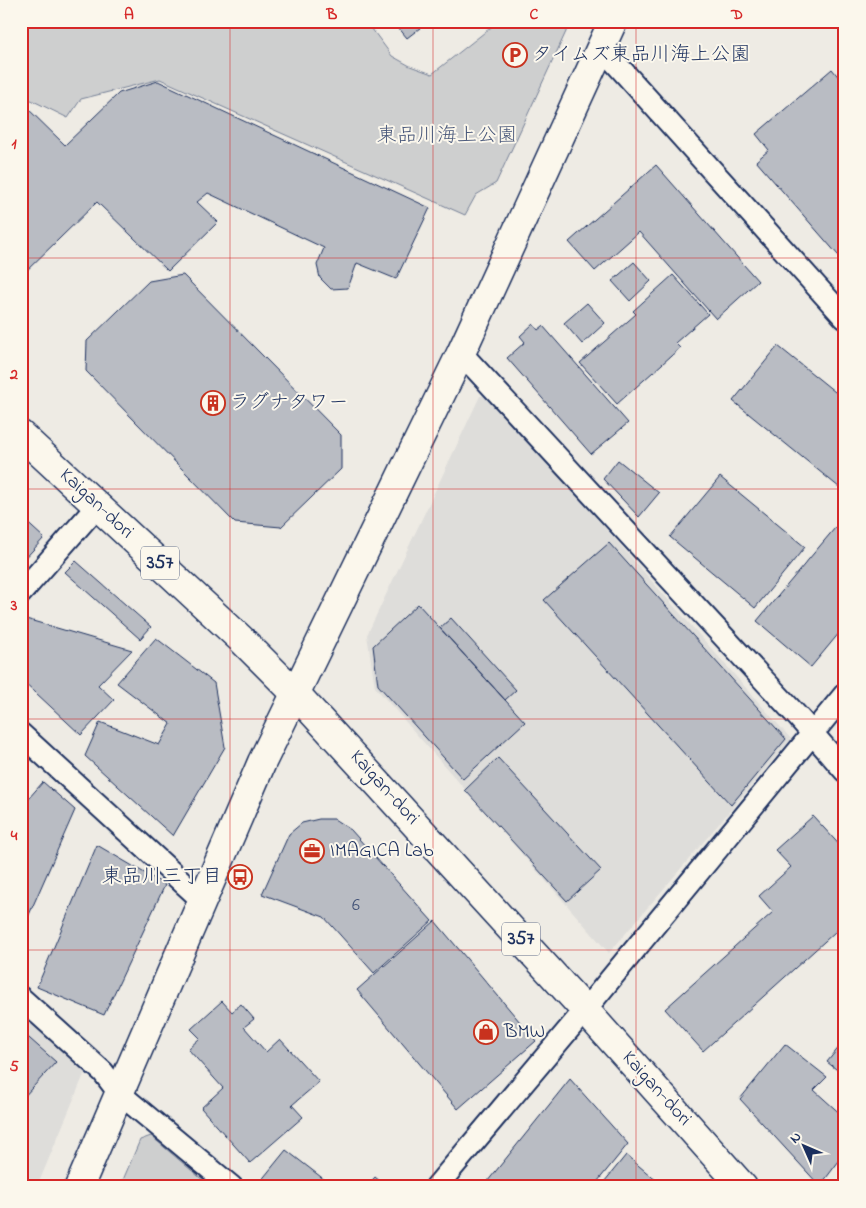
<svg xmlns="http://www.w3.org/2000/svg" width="866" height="1208" font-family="'Indie Flower','Klee One',sans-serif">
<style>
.built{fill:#deddda}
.green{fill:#cecfcf;stroke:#747f96}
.building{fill:#b9bcc3;stroke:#1b2f5e}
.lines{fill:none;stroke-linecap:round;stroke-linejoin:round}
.minor-casing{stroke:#1b2f5e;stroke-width:25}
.tertiary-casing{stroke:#1b2f5e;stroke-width:31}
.trunk-casing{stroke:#1b2f5e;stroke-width:31}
.minor{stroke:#fbf7ec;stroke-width:21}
.tertiary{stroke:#fbf7ec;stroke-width:28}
.trunk{stroke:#fbf7ec;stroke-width:28}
.grid{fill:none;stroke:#d62828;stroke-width:1;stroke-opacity:0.55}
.labels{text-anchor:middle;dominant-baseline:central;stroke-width:4;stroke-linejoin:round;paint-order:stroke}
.number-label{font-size:18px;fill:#425277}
.shield{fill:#fbf7ec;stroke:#5e6b89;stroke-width:1}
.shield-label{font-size:19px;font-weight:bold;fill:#1b2f5e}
.poi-label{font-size:20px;fill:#1b2f5e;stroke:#fbf7ec;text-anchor:start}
.park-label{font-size:20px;fill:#48577a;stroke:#fbf7ec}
.street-label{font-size:20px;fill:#1b2f5e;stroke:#fbf7ec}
.neatline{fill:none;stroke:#d62828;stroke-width:2}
.grid-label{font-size:16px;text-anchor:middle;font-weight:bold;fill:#d62828}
</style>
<rect width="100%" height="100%" fill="#eeebe4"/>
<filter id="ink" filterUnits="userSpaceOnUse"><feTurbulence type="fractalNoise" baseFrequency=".02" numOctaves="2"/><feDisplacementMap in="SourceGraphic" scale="10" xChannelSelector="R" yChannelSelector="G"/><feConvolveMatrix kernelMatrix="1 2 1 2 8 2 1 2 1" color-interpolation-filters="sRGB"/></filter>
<g filter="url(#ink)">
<path class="built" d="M488,395L791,739L609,953L375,687L367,635L480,396Z
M21,1013L85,1072L37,1187H21Z"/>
<path class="green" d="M21,21H366L392,56L410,66L432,74L499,21H571L496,183L476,195L465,215L160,79L81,99L68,118L21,95Z
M151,1136L211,1187H120L140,1140Z"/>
<path class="building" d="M393,21H429L407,38Z
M832,69L845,85V263L756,161L769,150L756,134Z
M158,81L430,208L396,279L357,263L348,288L331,289L320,278L317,265L324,248L208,193L197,202L218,222L168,271L97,202L21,276V102L65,145L119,93Z
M656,165L758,281L716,319L639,232L595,271L569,242Z
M634,262L651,281L630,301L612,281Z
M183,275L341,435V469L281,527L235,523L86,371L87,341L149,281Z
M673,275L708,314L675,343L680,348L617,404L580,363L636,314L633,311Z
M587,303L605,323L582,344L564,323Z
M533,324L538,330L543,326L628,423L591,454L507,358L525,342L520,336Z
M778,346L845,400V492L733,401Z
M618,460L659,493L639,517L603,479Z
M720,477L805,547L755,608L670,537Z
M845,516V626L811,667L757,621Z
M21,517L44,538L21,563Z
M609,543L786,739L731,805L544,600Z
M76,561L151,627L140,639L65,572Z
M418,604L525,722L463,779L378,685L373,646Z
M451,618L516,690L505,700L440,628Z
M26,619L132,650L98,685L114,700L81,735L21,679V623Z
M156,638L214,683L225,747L173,836L85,756L100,722L159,745L171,724L117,683Z
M498,758L601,870L567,901L465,790Z
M43,782L75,810L21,933V807Z
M813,816L845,851V923L703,1051L665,1009L773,912L759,896L791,867L775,850Z
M319,819H334L351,830L432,921L374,973L324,917L262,894L289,834L302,823Z
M97,845L165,885L104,1015L37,987Z
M435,921L536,1041L458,1109L357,990Z
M222,1001L232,1012L241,1004L254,1019L244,1027L266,1052L280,1039L319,1082L292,1105L303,1117L250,1163L201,1108L223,1088L188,1049L200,1038L191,1029Z
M21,1031L56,1062L21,1100Z
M845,1040V1076L827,1062Z
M785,1044L827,1077L814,1090L845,1118V1153L820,1186L740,1099Z
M570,1079L628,1144L593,1187H483Z
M286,1150L334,1187H267L260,1182Z
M626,1155L664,1187H600Z
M375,1177L387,1187H366Z"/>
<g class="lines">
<defs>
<path id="minor" d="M601,47L845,318
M461,353L799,718L845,771
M21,593L98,505
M21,734L203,901
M21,998L103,1072L119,1093L232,1187
M436,1187L585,1010L845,694"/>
<path id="tertiary" d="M79,1187L262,762L461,353L613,21"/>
<path id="trunk" d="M21,435L242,640L296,694L585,1010L743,1187"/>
</defs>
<use href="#minor" class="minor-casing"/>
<use href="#tertiary" class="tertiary-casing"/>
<use href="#trunk" class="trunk-casing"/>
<use href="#minor" class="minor"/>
<use href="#tertiary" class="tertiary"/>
<use href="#trunk" class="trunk"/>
</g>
</g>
<path class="grid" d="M230,21V1187M433,21V1187M636,21V1187M21,258H845M21,489H845M21,719H845M21,950H845"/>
<defs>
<symbol id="parking-ring" viewBox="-11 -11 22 22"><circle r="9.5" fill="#fbf7ec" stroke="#c8321e" stroke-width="1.5"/><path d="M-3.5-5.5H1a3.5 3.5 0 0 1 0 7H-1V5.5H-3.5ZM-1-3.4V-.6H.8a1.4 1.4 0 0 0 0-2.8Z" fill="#c8321e"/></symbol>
<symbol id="building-ring" viewBox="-11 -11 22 22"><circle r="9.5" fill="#fbf7ec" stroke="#c8321e" stroke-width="1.5"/><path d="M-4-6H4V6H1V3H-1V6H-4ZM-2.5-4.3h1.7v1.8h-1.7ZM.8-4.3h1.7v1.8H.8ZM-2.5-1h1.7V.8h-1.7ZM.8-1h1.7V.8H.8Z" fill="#c8321e"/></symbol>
<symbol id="office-ring" viewBox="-11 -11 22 22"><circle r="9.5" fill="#fbf7ec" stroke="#c8321e" stroke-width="1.5"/><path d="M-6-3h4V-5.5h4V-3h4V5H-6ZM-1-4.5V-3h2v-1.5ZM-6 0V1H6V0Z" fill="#c8321e"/></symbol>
<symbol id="bus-ring" viewBox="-11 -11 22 22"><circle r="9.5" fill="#fbf7ec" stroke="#c8321e" stroke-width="1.5"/><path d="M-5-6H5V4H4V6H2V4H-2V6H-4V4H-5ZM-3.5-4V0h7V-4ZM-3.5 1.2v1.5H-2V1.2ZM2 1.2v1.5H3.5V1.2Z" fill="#c8321e"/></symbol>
<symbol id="shop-ring" viewBox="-11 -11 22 22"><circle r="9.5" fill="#fbf7ec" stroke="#c8321e" stroke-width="1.5"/><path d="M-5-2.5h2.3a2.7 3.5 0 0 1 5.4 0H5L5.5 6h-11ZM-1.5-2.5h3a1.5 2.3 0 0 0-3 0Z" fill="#c8321e"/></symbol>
</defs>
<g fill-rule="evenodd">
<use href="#parking-ring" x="501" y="41" width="28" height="28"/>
<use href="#building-ring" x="199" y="389" width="28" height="28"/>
<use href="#office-ring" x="298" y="837" width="28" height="28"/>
<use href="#bus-ring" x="226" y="863" width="28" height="28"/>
<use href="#shop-ring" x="472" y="1018" width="28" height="28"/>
</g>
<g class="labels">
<g class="number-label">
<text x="356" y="906">6</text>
</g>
<g class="shield">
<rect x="141" y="546.5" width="38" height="33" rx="4"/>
<rect x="502" y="922.5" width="38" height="33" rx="4"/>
</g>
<g class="shield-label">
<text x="160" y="563">357</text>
<text x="521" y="939">357</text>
</g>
<g class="poi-label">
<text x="532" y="55">タイムズ東品川海上公園</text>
<text x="230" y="403">ラグナタワー</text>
<text x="330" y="851">IMAGICA Lab</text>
<text x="222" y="877" text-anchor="end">東品川三丁目</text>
<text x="504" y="1032">BMW</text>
</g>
<g class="park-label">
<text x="447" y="136">東品川海上公園</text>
</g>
<g class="street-label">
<text transform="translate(96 504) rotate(43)">Kaigan-dori</text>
<text transform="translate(384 788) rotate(48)">Kaigan-dori</text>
<text transform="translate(656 1089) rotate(48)">Kaigan-dori</text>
</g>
</g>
<rect width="866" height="1208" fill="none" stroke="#fbf7ec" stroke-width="55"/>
<g transform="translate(804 1146) rotate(315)" stroke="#fbf7ec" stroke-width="4" paint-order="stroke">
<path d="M0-4L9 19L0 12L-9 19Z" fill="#1b2f5e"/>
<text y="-8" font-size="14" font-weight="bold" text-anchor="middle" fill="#1b2f5e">N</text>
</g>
<rect x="28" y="28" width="810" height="1152" class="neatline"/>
<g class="grid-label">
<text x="129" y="19">A</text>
<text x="332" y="19">B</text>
<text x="534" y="19">C</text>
<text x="737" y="19">D</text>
<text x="14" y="148">1</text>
<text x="14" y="379">2</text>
<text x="14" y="610">3</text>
<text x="14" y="840">4</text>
<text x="14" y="1071">5</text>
</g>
</svg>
